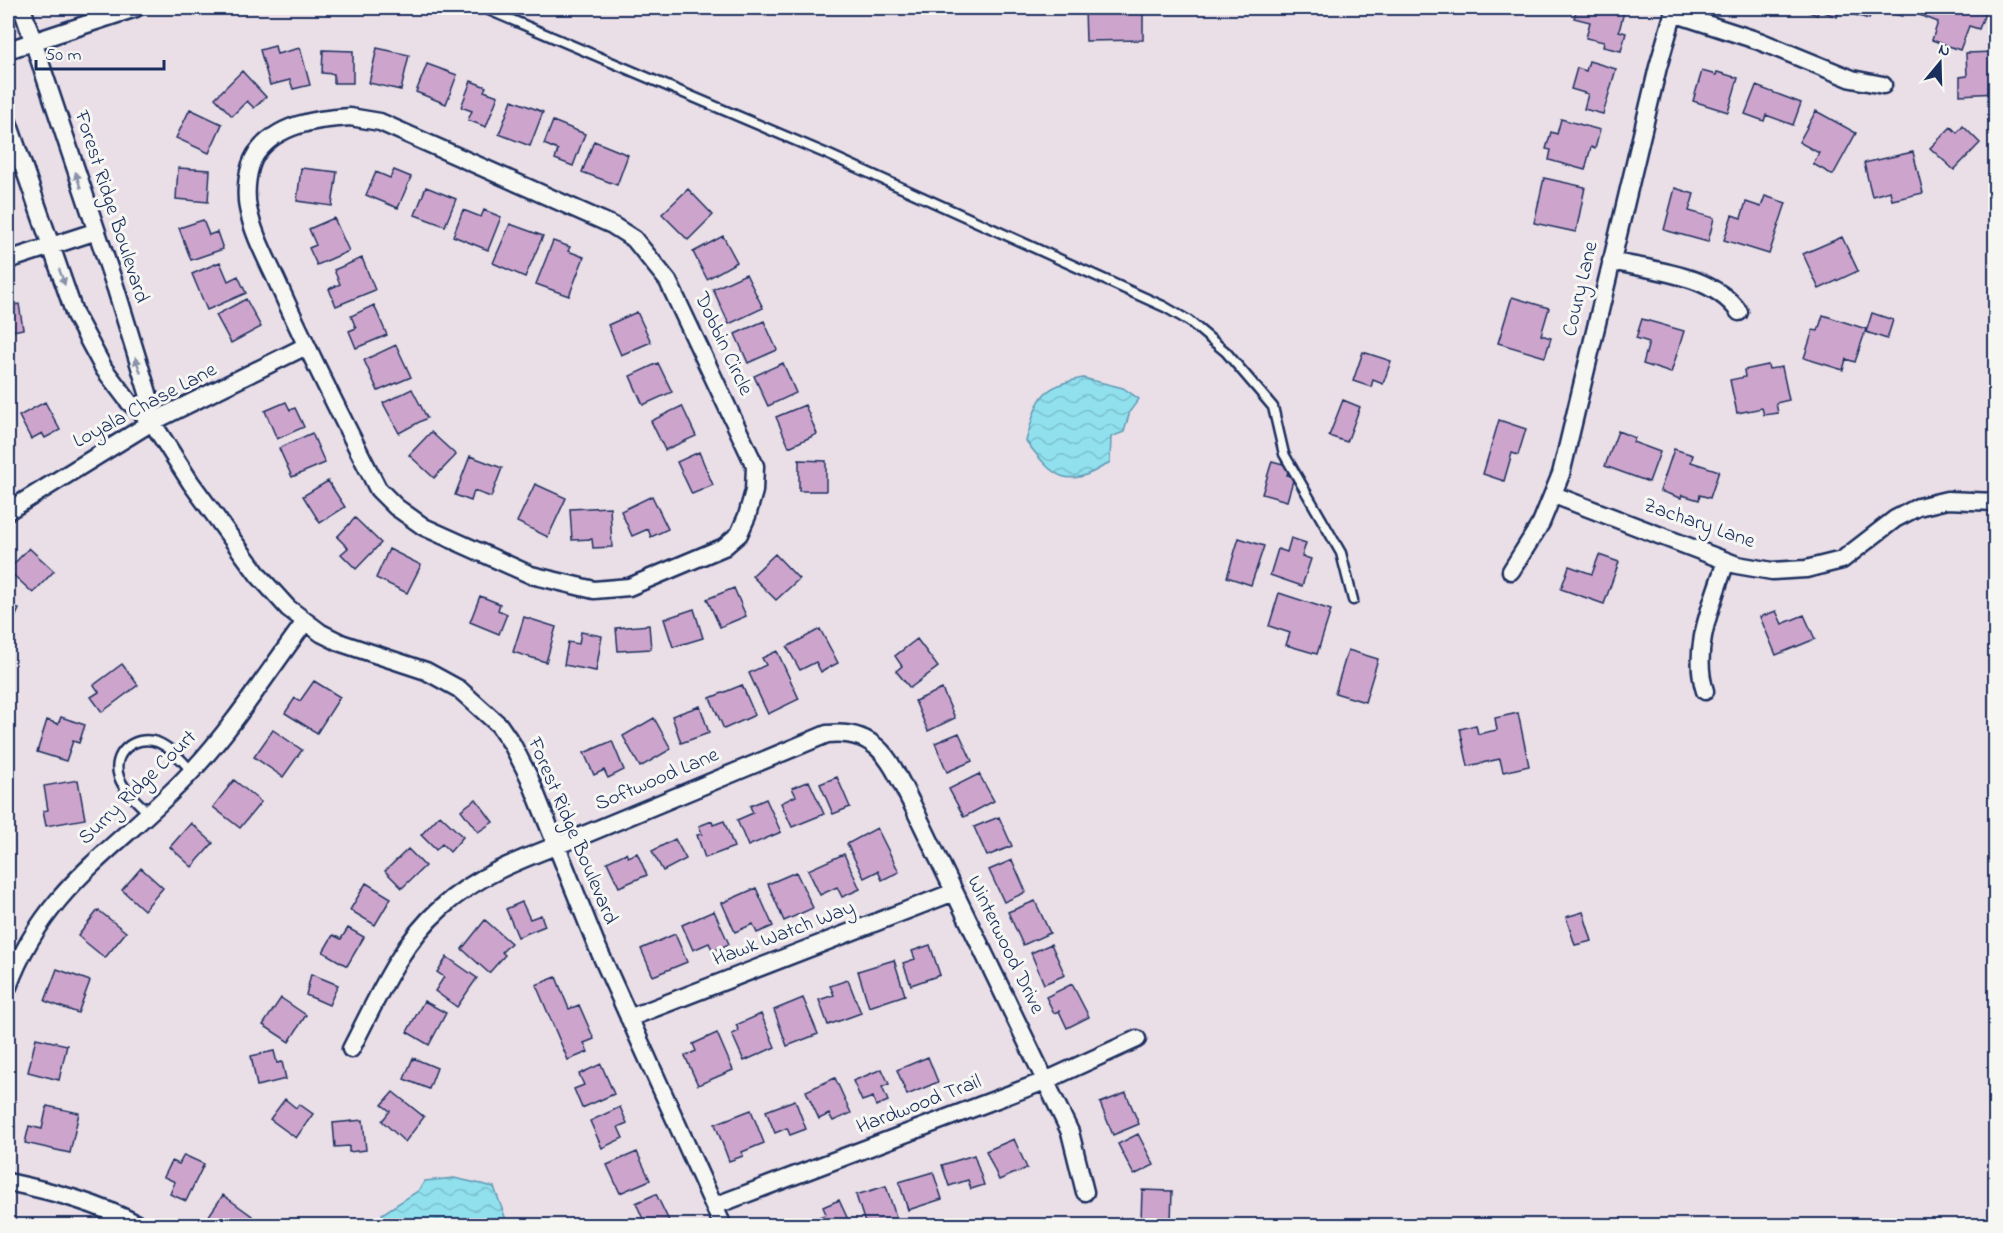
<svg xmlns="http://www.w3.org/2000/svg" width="2003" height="1233" font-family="'Indie Flower',sans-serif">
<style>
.water{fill:url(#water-waves);stroke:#6199b4;stroke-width:1.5}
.building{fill:#cda5cc;stroke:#1b2f5e;stroke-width:1.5}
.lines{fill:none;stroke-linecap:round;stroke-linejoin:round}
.lane-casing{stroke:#1b2f5e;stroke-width:13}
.street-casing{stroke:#1b2f5e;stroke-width:21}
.lane{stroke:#f6f6f2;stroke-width:8}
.street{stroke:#f6f6f2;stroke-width:16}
.oneway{fill:#8892a8}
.labels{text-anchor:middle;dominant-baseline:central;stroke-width:6;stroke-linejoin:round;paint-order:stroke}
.street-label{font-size:21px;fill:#1b2f5e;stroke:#f6f6f2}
</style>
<defs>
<pattern id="water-waves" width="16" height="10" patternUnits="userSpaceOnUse" patternTransform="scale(1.5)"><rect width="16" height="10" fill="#90e0ed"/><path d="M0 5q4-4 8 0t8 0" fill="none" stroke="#7cc0ce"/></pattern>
</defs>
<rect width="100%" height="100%" fill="#eadee7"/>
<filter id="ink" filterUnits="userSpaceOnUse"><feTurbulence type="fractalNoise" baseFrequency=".0167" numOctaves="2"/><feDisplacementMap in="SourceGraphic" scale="12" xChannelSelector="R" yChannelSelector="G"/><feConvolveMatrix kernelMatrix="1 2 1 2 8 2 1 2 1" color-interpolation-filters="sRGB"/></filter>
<g filter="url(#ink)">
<path class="water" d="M1083,378L1123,388L1139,399L1130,411L1124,432L1111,437L1110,462C1066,491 1054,478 1026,441C1038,400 1037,387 1083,378Z
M454,1178L494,1187L508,1225H387L382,1214L418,1191L425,1181Z"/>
<path class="building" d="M1577,8H1625L1619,31L1626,33L1621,51L1603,47L1604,42L1586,38L1590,22L1574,18Z
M1798,8H1841L1837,17L1819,10L1817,15Z
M1854,8H1872L1869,19L1852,14Z
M1883,8H1904L1902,16L1882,11Z
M1919,8H1987L1979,29L1969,26L1960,50L1932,40L1938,22L1917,14Z
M1085,9H1143V40L1086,41Z
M275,46L277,54L300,48L310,85L293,89L290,80L270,85L260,50Z
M377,48L409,55L401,90L369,83Z
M323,50L353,51V83H334V74L322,73Z
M1995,52L1996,93L1960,95V77L1967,76L1966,53Z
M1589,61L1616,69L1603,114L1584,109L1588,94L1571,89L1577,68L1586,71Z
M427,64L457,75L446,104L416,92Z
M242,71L266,97L254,108L247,101L232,116L215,98Z
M1702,71L1716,75L1717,72L1738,78L1728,112L1693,101Z
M471,81L486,87L484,91L498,96L486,127L468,120L472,111L461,107Z
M1756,86L1801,103L1793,125L1766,115L1764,121L1745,114Z
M512,100L543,112L530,146L499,134Z
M190,109L222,124L209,153L176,138Z
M1816,111L1856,133L1833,175L1813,164L1819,153L1799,142Z
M1561,119L1600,130L1595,149L1591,147L1585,170L1549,160L1551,150L1546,149L1551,132L1557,134Z
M553,121L585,134L573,166L555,159L558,150L544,144Z
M1963,126L1980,143L1954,170L1930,148L1951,127L1957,133Z
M594,141L628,155L617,185L582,172Z
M1913,152L1923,193L1892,200L1890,191L1872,196L1864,163Z
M178,168L210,170L208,202L176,199Z
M301,168L337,172L332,206L297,201Z
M394,170L411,177L398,208L366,195L376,172L390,178Z
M1544,178L1585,187L1576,232L1534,223Z
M426,187L456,199L445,226L415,215Z
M1675,188L1694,194L1689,211L1714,218L1708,242L1664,230Z
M688,189L713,215L688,240L662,214Z
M1765,196L1786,203L1769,254L1724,240L1732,215L1741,218L1746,202L1761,207Z
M463,210L481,217L484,210L501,217L488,250L453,236Z
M334,218L349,251L317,265L309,248L316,245L309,229Z
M203,220L209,235L217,232L223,249L191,260L179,228Z
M510,224L543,236L525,277L493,263Z
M723,236L737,262L707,279L693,252Z
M1842,237L1858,271L1819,289L1803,254Z
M553,241L570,247L568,251L584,257L569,296L536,284Z
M362,258L375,290L336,306L329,289L340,284L334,270Z
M220,262L228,281L238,276L246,293L207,310L192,274Z
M746,274L763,308L729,324L713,289Z
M1512,297L1549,308L1541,335L1551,338L1545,357L1498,343Z
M246,299L261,327L231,343L216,315Z
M19,304L23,329L8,332V306Z
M374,305L387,335L356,348L349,331L356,328L351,316Z
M637,312L651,342L621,355L608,325Z
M1872,313L1893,320L1887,339L1866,332Z
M1823,315L1866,329L1855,362L1846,359L1843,370L1804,358L1813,330L1818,331Z
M1642,319L1684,331L1671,373L1643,364L1649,342L1636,338Z
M764,321L777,350L748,363L735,334Z
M396,345L411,377L378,391L364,360Z
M1363,352L1391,361L1383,384L1373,380L1371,387L1353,381Z
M658,363L672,392L643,405L630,376Z
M783,363L796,393L768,406L754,376Z
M1768,365L1769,369L1782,367L1789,400L1776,403L1778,413L1764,415L1762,408L1737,413L1730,380L1745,377L1744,370Z
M412,389L427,418L399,433L383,403Z
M1343,400L1360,407L1347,442L1329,436Z
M45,402L60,430L45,438L42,433L31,439L19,416Z
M286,402L290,410L295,408L304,427L277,439L265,411Z
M805,405L817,434L789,447L776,417Z
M682,406L696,436L665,450L651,421Z
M1499,420L1526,429L1518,455L1512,453L1504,481L1483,474Z
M1618,431L1635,438L1633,442L1660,452L1649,482L1605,466Z
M431,432L456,455L434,478L409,455Z
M312,433L325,463L292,477L279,448Z
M1674,449L1693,455L1691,462L1719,471L1710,498L1700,495L1699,500L1682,495L1681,498L1660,491Z
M699,452L713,485L692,494L677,462Z
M470,456L502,468L491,497L474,491L471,501L455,495Z
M799,460L826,461V491H799Z
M1272,461L1290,466L1287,475L1294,477L1287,501L1262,494Z
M328,481L345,507L320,523L303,496Z
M535,484L566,498L548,537L517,522Z
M652,496L668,529L651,537L648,529L632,536L621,511Z
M610,507L612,547L593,548L592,539L572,540L570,509Z
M355,518L381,543L356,569L341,554L348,548L337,537Z
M1239,538L1264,546L1251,585L1227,577Z
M1291,538L1306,543L1302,556L1311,559L1302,586L1270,575L1278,549L1287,552Z
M29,548L54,571L33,593L8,570Z
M389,549L421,565L407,593L376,578Z
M775,554L799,579L776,600L752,576Z
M1599,555L1619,562L1604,604L1561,589L1569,566L1592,574Z
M734,588L746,616L720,627L707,599Z
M1279,593L1331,610L1317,654L1286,645L1290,633L1269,626Z
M480,596L500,604L498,610L507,614L499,634L470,622Z
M8,604L19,609L8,633Z
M694,609L703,638L673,647L664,619Z
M1776,611L1782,624L1804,615L1815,639L1776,655L1760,617Z
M524,617L556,627L546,662L513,652Z
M649,625L651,649L618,651L616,628Z
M820,629L838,663L821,672L816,662L800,670L787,647Z
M581,632L602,636L596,671L564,665L568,642L579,644Z
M917,639L938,667L910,688L896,671L902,666L895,656Z
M1348,650L1378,659L1365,702L1335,693Z
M777,651L799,699L768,714L749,673L766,665L762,658Z
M122,664L138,685L102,712L91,697L99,692L94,685Z
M314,681L340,697L317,733L285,713L295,698L300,701Z
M742,685L755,715L724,729L710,698Z
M942,689L955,718L928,731L915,701Z
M700,706L709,733L681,743L672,716Z
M1518,713L1529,766L1503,772L1500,759L1468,766L1460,729L1476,725L1478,734L1497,730L1495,718Z
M61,717L85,725L79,743L73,741L66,761L37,752L47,720L58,724Z
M654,718L671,749L640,767L623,736Z
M273,730L302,750L283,777L254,757Z
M959,733L972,761L947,772L935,743Z
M612,741L624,770L608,778L604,770L594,775L584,753Z
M979,774L994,801L964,817L949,789Z
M837,777L850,807L833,814L820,784Z
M78,780L85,819L46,826L43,811L48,810L44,786Z
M234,780L261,802L240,828L213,807Z
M809,781L824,814L792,827L781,803L796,796L792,788Z
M476,799L493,822L478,832L461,810Z
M766,799L781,832L748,846L737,820L753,813L750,806Z
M440,815L463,837L450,852L442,844L436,850L421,835Z
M999,817L1012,846L987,856L974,827Z
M712,821L713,825L724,821L734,847L705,858L697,835L702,834L699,826Z
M191,823L213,843L192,867L170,847Z
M877,828L899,872L882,880L878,871L864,878L847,844Z
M675,839L686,859L663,871L652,851Z
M408,849L425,866L402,888L385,871Z
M626,853L628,857L637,853L647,875L619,887L607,862Z
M844,854L860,889L842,897L837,887L820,895L808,870Z
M1012,860L1026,892L1004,902L989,870Z
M141,868L163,888L144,910L122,890Z
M796,872L813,908L784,921L768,884Z
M366,883L391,898L375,925L350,910Z
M756,888L773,926L757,933L753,924L735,932L722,903Z
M1035,901L1050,933L1023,945L1008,912Z
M522,902L530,919L541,915L545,926L518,937L506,909Z
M98,910L126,932L105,958L78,936Z
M714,911L729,944L713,951L709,943L693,950L682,925Z
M1583,912L1592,941L1575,945L1566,917Z
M485,920L511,943L502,952L505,955L489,973L462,949Z
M348,928L364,937L347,966L323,952L333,935L341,939Z
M675,934L687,962L653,976L641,949Z
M1051,944L1065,975L1044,984L1031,953Z
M930,945L940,975L911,985L903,963L915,959L912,951Z
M447,957L477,978L457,1007L435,991L444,977L437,972Z
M894,960L905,995L869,1007L858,971Z
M57,969L90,981L78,1013L45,1001Z
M311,974L338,985L329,1005L306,995Z
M556,977L569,1009L579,1005L594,1039L584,1043L588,1052L568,1060L536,985Z
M848,980L861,1013L828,1025L819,1000L834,995L830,986Z
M1072,984L1089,1017L1067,1028L1059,1011L1054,1013L1046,997Z
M281,998L306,1015L289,1042L263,1025Z
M803,998L818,1034L787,1046L774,1010Z
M424,1001L446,1013L429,1045L407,1032Z
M761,1014L775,1047L744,1061L732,1034L739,1031L736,1025Z
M717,1033L733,1070L698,1085L685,1056L696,1051L693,1044Z
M36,1038L67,1045L59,1080L28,1072Z
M274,1051L277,1063L282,1062L286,1079L257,1086L251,1056Z
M928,1057L938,1082L907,1095L897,1070Z
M413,1058L437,1068L429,1089L404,1079Z
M601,1064L614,1094L582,1108L574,1089L584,1085L579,1074Z
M882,1069L889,1084L882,1087L888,1101L876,1106L873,1097L862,1101L853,1081Z
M835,1078L851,1113L833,1121L829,1114L819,1119L806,1091Z
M393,1092L424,1117L405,1142L382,1121L390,1111L382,1105Z
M1126,1093L1139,1124L1113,1135L1100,1103Z
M285,1099L296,1108L299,1104L313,1114L296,1138L270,1119Z
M795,1100L806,1129L790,1135L787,1128L775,1133L766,1111Z
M47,1106L79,1113L70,1153L25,1143L29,1126L42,1129Z
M620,1107L627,1123L618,1127L623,1138L602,1148L590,1121Z
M751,1110L764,1143L742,1152L743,1156L729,1161L715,1124Z
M363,1120L366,1150L349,1152V1146L335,1147L333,1123Z
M1138,1134L1154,1165L1134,1175L1118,1144Z
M1014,1139L1027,1168L999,1180L986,1151Z
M637,1152L650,1180L620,1193L607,1165Z
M184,1155L204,1164L186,1201L170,1194L175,1182L164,1177L172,1161L179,1164Z
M974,1155L984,1185L971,1189L968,1180L949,1186L942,1165Z
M933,1172L942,1199L908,1210L899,1182Z
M886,1186L898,1223L866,1226L856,1195Z
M1142,1190L1172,1191L1171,1221H1141Z
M656,1194L670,1223L646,1226L636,1203Z
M223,1195L252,1216L245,1226H220L208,1217Z
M839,1200L851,1226H813L811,1221L826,1214L823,1207Z
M794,1220L797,1226H782Z"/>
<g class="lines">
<defs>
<path id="lane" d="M484,8L827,154L1165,307L1189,321L1226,352L1273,407L1284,454L1341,553L1353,600
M148,813C138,802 124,791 119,777C111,754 134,734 157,742C170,747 183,761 192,772"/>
<path id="street" d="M22,8L116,289L148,393L152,422
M1673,13L1759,41L1852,79L1883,85
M8,50L136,8
M350,117L380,122L612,225L634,239L668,281L755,466L754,491L747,516L739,534L724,547L629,587L594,590L531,575L424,527L396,507L378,489C344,422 310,356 280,288C269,263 253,235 248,208C245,192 247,168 256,154C277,124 316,119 350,117Z
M8,122L75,315L104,369L129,402L152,422L191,483L259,576L288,608L321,633L341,643L426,671L459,689L499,725L512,744L529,777L596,944L723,1226
M8,260L94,232
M1611,261C1654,271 1712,274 1739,312
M1554,495L1737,565L1772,571L1806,569L1842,560L1895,519L1918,507L1947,500L1996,502
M8,511L152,422L306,346
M1511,571L1541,523L1561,474L1658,67L1675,8
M1705,691C1691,648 1713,602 1726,561
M8,987C46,883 122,847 192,771C234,726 268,672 305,622
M629,1018L954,892
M351,1049C376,1001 399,945 441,908C482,870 540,853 591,832C669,799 748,767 827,734C881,728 892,766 913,806L1070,1132L1085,1192
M8,1182C55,1192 98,1203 141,1226
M714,1206L1045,1081L1137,1039"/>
</defs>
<use href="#lane" class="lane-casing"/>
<use href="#street" class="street-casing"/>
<use href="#lane" class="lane"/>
<use href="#street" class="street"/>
</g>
<defs><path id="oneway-solid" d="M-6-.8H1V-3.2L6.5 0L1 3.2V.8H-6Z" transform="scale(1.5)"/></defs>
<g class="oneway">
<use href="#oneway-solid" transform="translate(78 180) rotate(-108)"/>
<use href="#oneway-solid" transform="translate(62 277) rotate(70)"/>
<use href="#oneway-solid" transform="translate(138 365) rotate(-109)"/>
</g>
</g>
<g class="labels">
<g class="street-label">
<text transform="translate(111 207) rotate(72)">Forest Ridge Boulevard</text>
<text transform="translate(1581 289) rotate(-77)">Coury Lane</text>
<text transform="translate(723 344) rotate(65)">Dobbin Circle</text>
<text transform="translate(145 406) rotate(-28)">Loyala Chase Lane</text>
<text transform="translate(1699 524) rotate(19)">Zachary Lane</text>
<text transform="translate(657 780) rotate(-23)">Softwood Lane</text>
<text transform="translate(138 788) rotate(-44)">Surry Ridge Court</text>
<text transform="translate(572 831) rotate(67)">Forest Ridge Boulevard</text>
<text transform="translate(784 934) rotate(-21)">Hawk Watch Way</text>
<text transform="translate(1005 945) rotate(64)">Winterwood Drive</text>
<text transform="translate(919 1105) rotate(-21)">Hardwood Trail</text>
</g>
</g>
<rect width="2003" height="1233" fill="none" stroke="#f6f6f2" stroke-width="30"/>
<rect x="15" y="15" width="1973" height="1203" fill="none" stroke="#1b2f5e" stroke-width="2" filter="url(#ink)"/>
<g transform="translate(1940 63) rotate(19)" stroke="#f6f6f2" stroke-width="4.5" paint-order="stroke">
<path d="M0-4.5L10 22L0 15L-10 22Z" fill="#1b2f5e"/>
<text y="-9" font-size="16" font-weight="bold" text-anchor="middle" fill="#1b2f5e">N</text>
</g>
<path d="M36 60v9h128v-9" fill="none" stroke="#1b2f5e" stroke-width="3"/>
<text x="45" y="60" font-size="18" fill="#1b2f5e" stroke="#f6f6f2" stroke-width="4.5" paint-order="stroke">50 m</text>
</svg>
